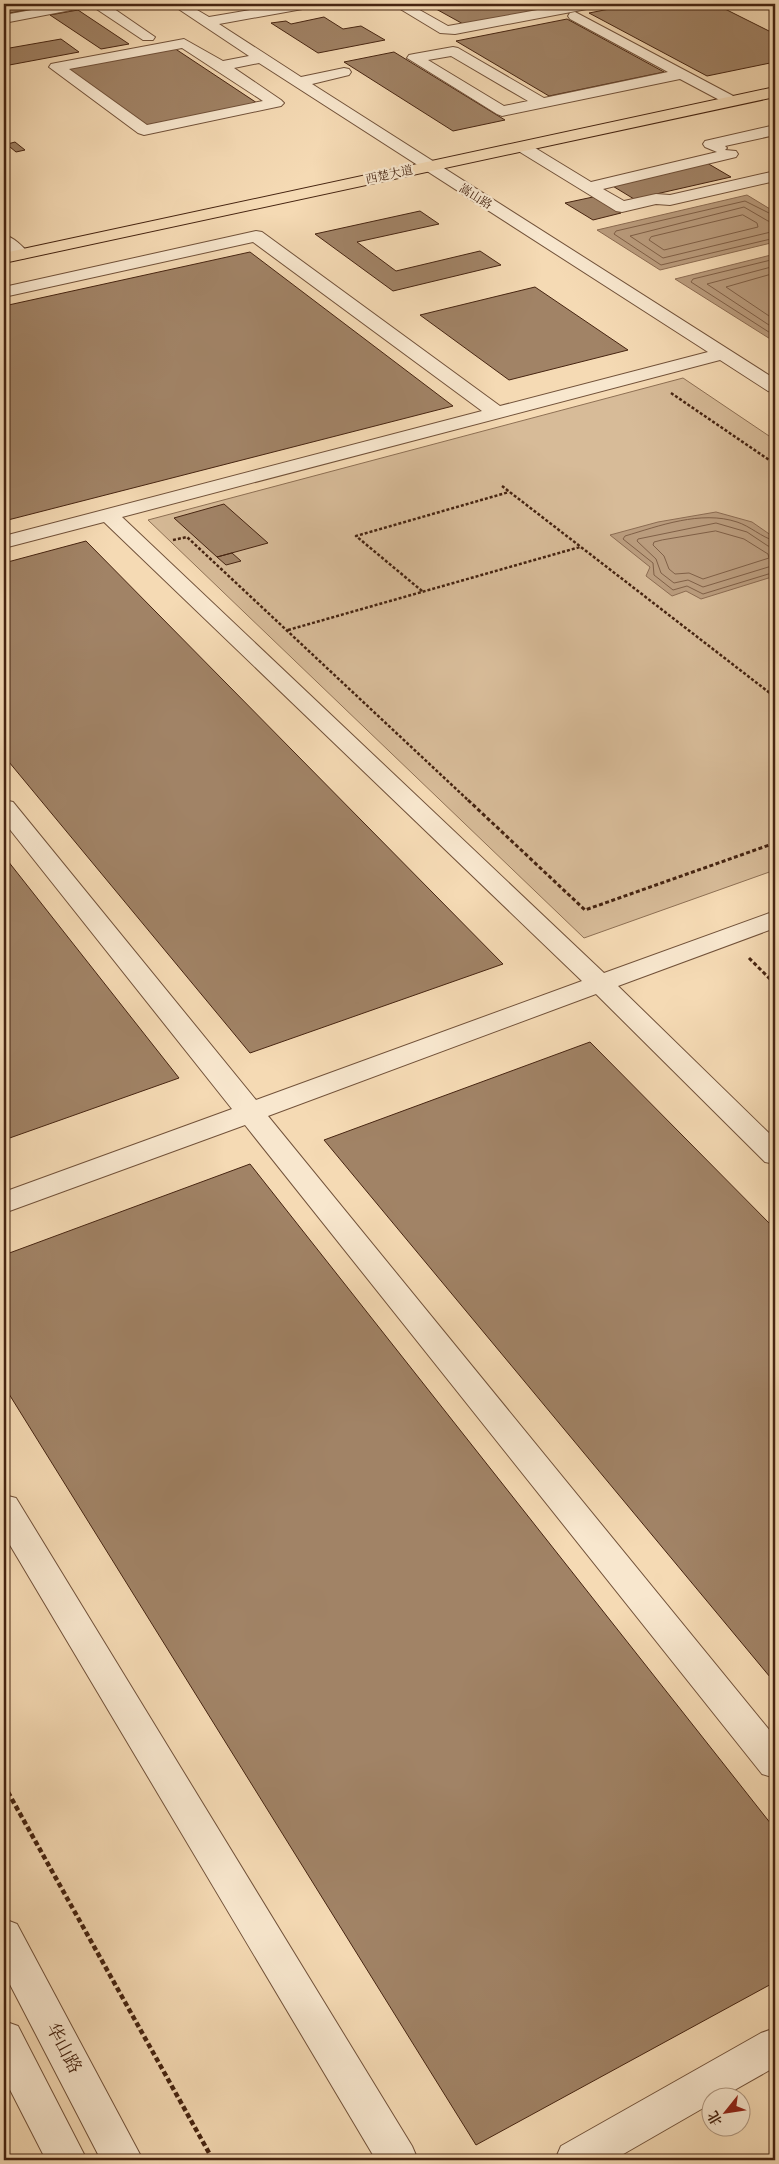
<svg xmlns="http://www.w3.org/2000/svg" width="779" height="2164" font-family="'Libre Caslon Text','Noto Serif SC',serif">
<style>
.green{fill:#d7bb98;stroke:#8e7054}
.water{fill:#ba9c7d;stroke:#8c6c52}
.lines{fill:none;stroke-linecap:round;stroke-linejoin:round}
.shore{stroke:#806047;stroke-width:1}
.building{fill:#a18366;stroke:#462411}
.minor-casing{stroke:#72523a;stroke-width:2}
.major-casing{stroke:#462411;stroke-width:2}
.path-far2{stroke:#462411;stroke-width:2.5;stroke-dasharray:3 2;stroke-linecap:butt}
.path-far1{stroke:#462411;stroke-width:3;stroke-dasharray:4 2.5;stroke-linecap:butt}
.path{stroke:#462411;stroke-width:4.5;stroke-dasharray:5 3;stroke-linecap:butt}
.minor{fill:#f8e7ce;fill-rule:evenodd}
.major{fill:#f5dab4;fill-rule:evenodd}
.labels{text-anchor:middle;dominant-baseline:central;stroke-width:4.5;stroke-linejoin:round;paint-order:stroke}
.far-street-label{font-size:12px;fill:#462411;stroke:#f8e7ce}
.near-street-label{font-size:18px;fill:#462411;stroke:#f8e7ce}
</style>
<rect width="100%" height="100%" fill="#f5dab4"/>
<filter id="stains"><feTurbulence type="fractalNoise" baseFrequency=".004" numOctaves="4"/><feColorMatrix values="0 0 0 0 .2 0 0 0 0 .09 0 0 0 0 .02 0 0 0 .5 -.17"/></filter>
<radialGradient id="worn" r=".72"><stop offset=".6" stop-color="#630" stop-opacity="0"/><stop offset="1" stop-color="#630" stop-opacity=".3"/></radialGradient>
<path class="green" d="M683,378L775,440V870L584,938L148,520Z"/>
<path class="water" d="M747,195L775,212V242L660,270L597,230Z
M775,254V342L675,279Z
M716,512L752,522L775,538V576L701,599L686,591L672,596L646,576L650,567L610,535L658,522Z"/>
<g class="lines">
<path class="shore" d="M743,215L757,223L758,227L664,250L649,240L651,237Z
M775,216L745,201L616,231L614,234L661,265L775,238
M775,222L768,221L744,207L630,236L663,258L775,231
M775,259L693,279L691,282L775,336
M775,266L707,284L775,329
M775,273L726,287L775,320
M716,531L744,539L768,554L769,558L703,579L689,573L675,574L669,569L664,556L653,545L654,542L662,540Z
M775,541C761,537 750,526 737,522C701,510 659,526 625,536L623,539L653,563L654,575L673,590L687,586L703,594L775,572
M775,548L768,546L747,532L716,523L638,539L637,541L656,559L661,573L674,583L688,580L703,587L775,565"/>
</g>
<path class="building" d="M4,4H60L4,14Z
M427,4H541L550,9L465,25Z
M541,4H579L550,9Z
M635,4H715L775,34V62L707,76L589,13Z
M78,10L129,44L101,49L50,15Z
M324,17L343,29L361,26L385,40L318,53L271,23L286,21L291,24Z
M567,19L664,72L549,96L456,41Z
M61,39L79,52L4,66V49Z
M174,48L257,103L147,125L67,69Z
M394,52L505,120L453,131L344,62Z
M15,142L25,150L16,152L10,147L4,148V145Z
M707,163L731,177L634,199L611,185Z
M593,197L621,213L593,220L565,203Z
M420,211L439,224L357,242L396,271L480,251L501,265L393,291L315,234Z
M250,252L453,406L4,521V306Z
M535,287L628,350L509,380L420,315Z
M224,504L268,543L217,557L174,518Z
M86,541L503,964L250,1053L4,756V563Z
M232,553L241,561L226,565L217,557Z
M4,856L179,1078L4,1140Z
M590,1042L775,1229V1683L324,1140Z
M250,1164L775,1829V1982L476,2145L4,1386V1255Z"/>
<g class="lines">
<defs>
<path id="minor" d="M65,4H107L155,37L153,40H143L92,6L4,23V15Z
M171,4H187L209,17L286,4H315L313,7L308,8L219,24L301,77L344,68L349,69L351,72L349,75L312,84L775,379V393L768,391L720,360L122,517L604,973L775,911V928L618,986L775,1139V1164L765,1162L596,994L268,1116L775,1737V1778L762,1774L245,1125L4,1213V1192L232,1109L4,822V800L13,802L256,1100L582,981L104,522L4,548V536L482,411L253,242L4,297V287L256,231L262,232L500,406L708,352L259,63L234,68L281,100L284,103L281,106L144,135L138,133L49,67L51,64L56,63L184,39L223,61L249,56ZM182,48L263,101L147,125L69,69Z
M392,4H409L448,26L571,4H599L592,8L455,34L440,33Z
M575,12L737,98L740,101L737,104H727L680,79L502,116L497,114L407,58L409,55L414,54L453,47L458,48L544,98L668,72L570,19L568,16L570,13ZM451,56L528,101L504,106L428,60Z
M775,125V135L725,146L727,148L725,150L736,151L738,154L736,157L603,189L624,201L656,194L670,195L771,172L775,173V181L670,205L656,204L622,212L616,211L515,149L513,146L515,143H527L591,182L717,152L705,147L703,144L705,141Z
M4,235C13,237 23,246 29,254L26,258C16,260 11,255 4,249Z
M4,1495L16,1498L412,2146L418,2160H376L4,1535Z
M4,1919L17,1924L143,2160H101L4,1973Z
M4,2021L18,2026L87,2160H46L4,2078Z
M775,2028V2067L724,2096H712V2103L613,2160H555L561,2146L761,2033Z"/>
<path id="major" d="M775,87V97L4,263V253Z"/>
</defs>
<use href="#minor" class="minor-casing"/>
<use href="#major" class="major-casing"/>
<path class="path-far2" d="M671,393L775,464
M502,486L775,697
M173,540L187,537L469,801
M422,591L356,536L509,492
M288,630L580,547"/>
<path class="path-far1" d="M468,800L585,910L775,843
M749,958L775,984"/>
<path class="path" d="M4,1785L213,2160"/>
<use href="#minor" class="minor"/>
<use href="#major" class="major"/>
</g>
<g class="labels">
<g class="far-street-label">
<text transform="translate(389 174) rotate(-12)">西楚大道</text>
<text transform="translate(476 196) rotate(32)">嵩山路</text>
</g>
<g class="near-street-label">
<text transform="translate(64 2048) rotate(62)">华山路</text>
</g>
</g>
<rect width="779" height="2164" fill="none" stroke="#f5dab4" stroke-width="20"/>
<rect x="5" y="5" width="769" height="2154" fill="none" stroke="#462411" stroke-width="2.5"/>
<rect x="10" y="10" width="759" height="2144" fill="none" stroke="#462411"/>
<g transform="translate(726 2112) rotate(240)"><circle r="24" fill="#f8e7ce" stroke="#b19982"/>
<path d="M0-4L9 19L0 12L-9 19Z" fill="#8f2418"/>
<text y="-8" font-size="14" font-weight="bold" text-anchor="middle" fill="#462411">北</text>
</g>
<rect width="100%" height="100%" filter="url(#stains)"/>
<rect width="100%" height="100%" fill="url(#worn)"/>
</svg>
